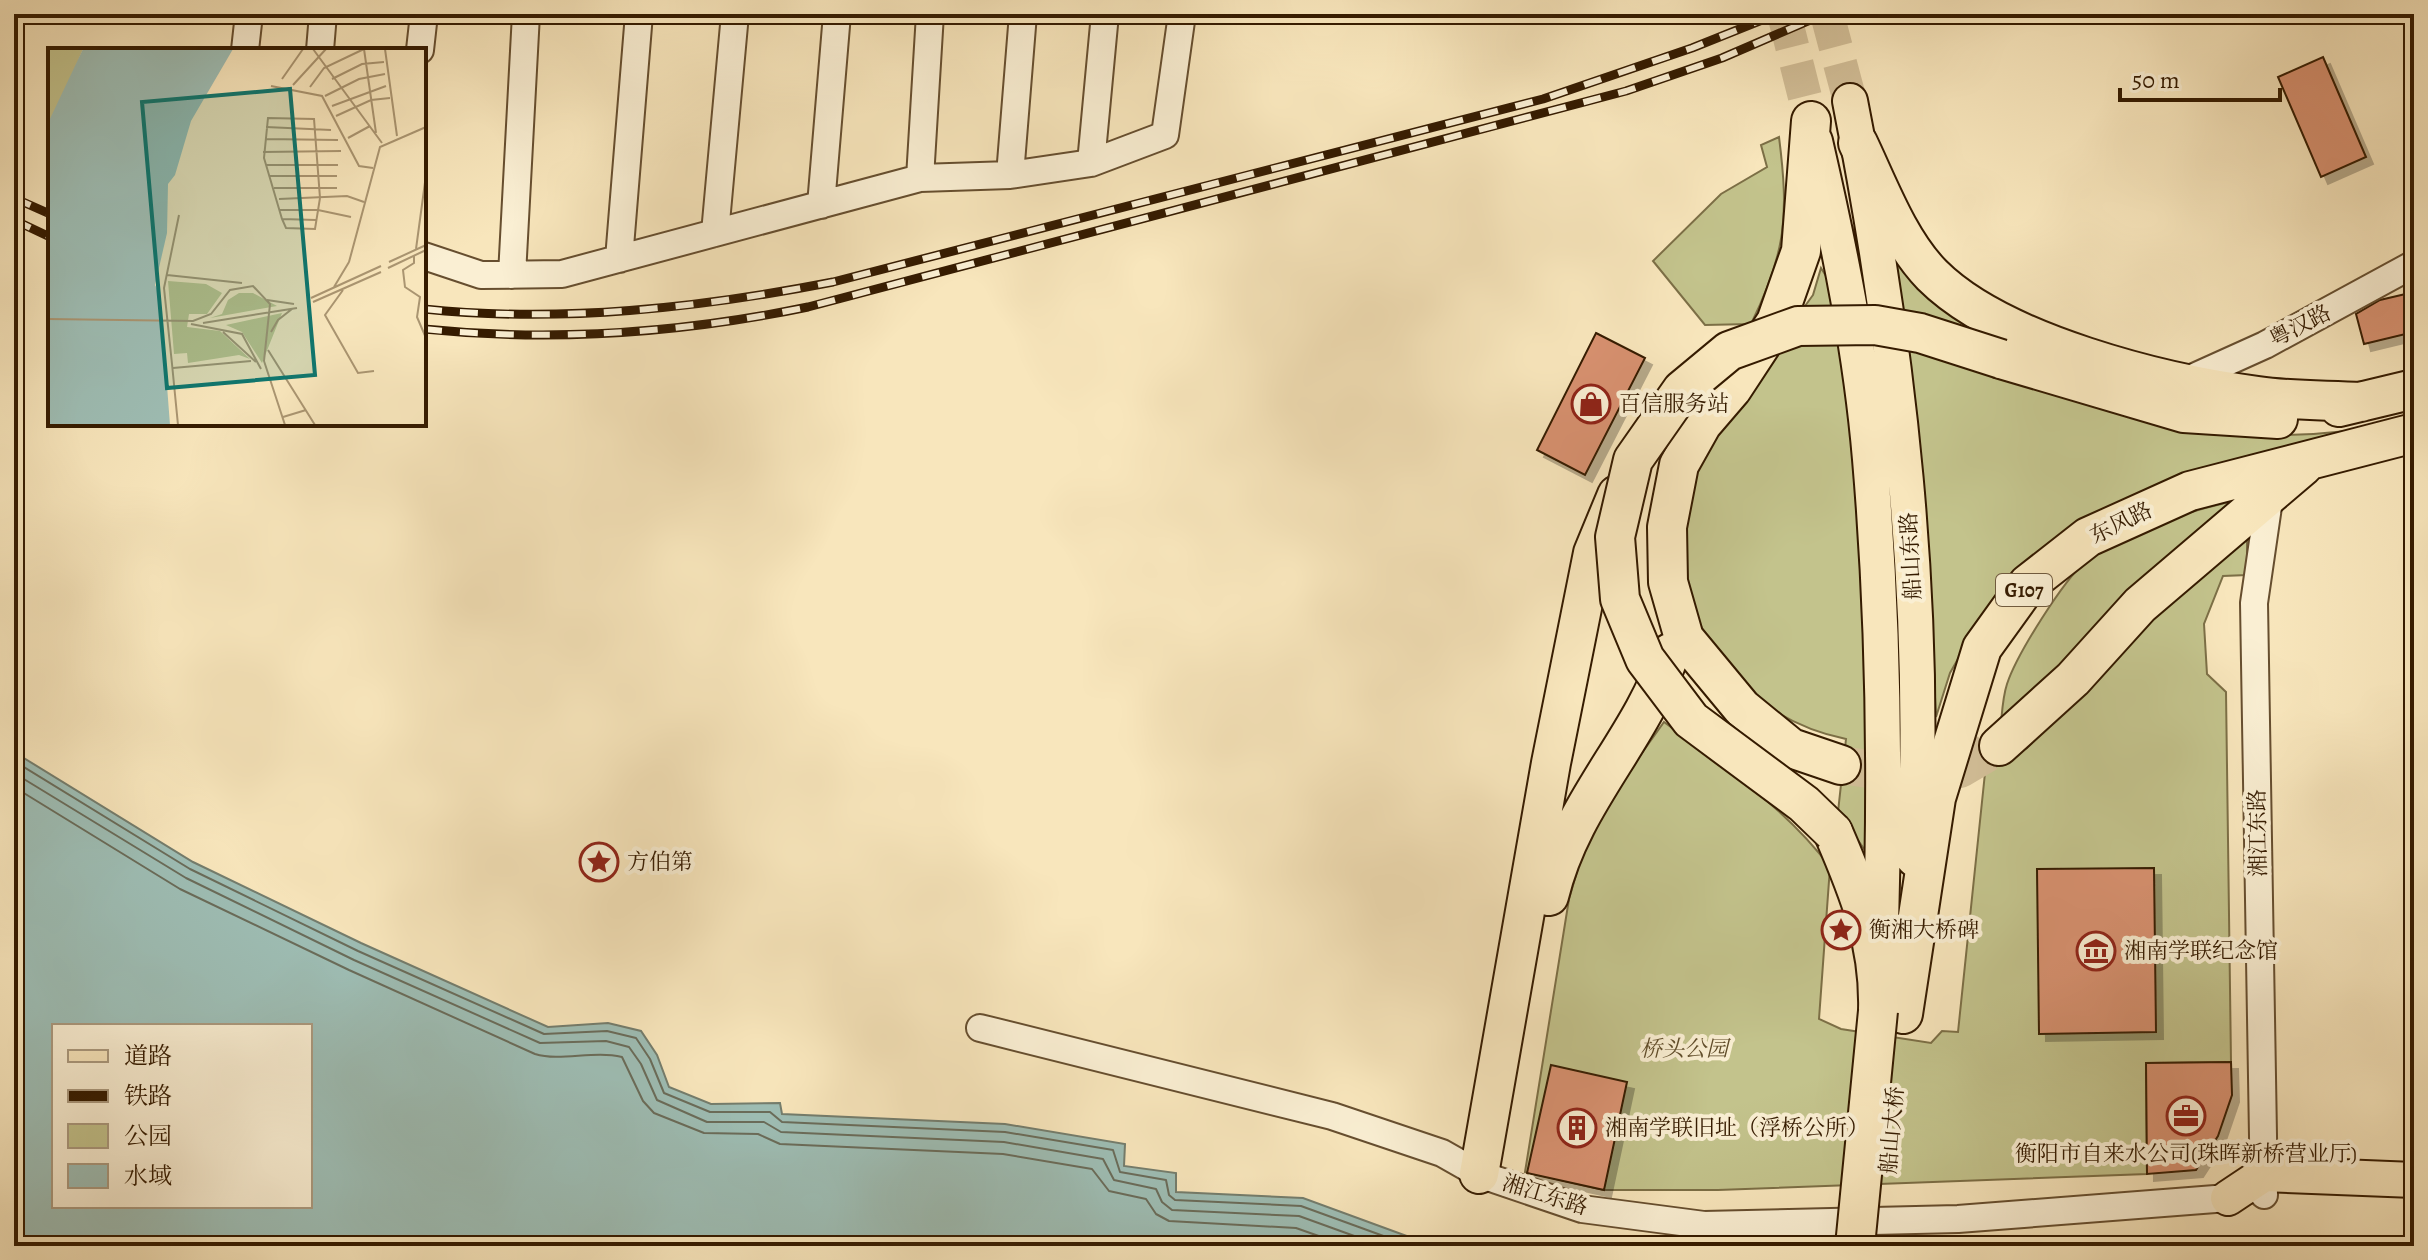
<svg xmlns="http://www.w3.org/2000/svg" width="2428" height="1260" font-family="Alegreya,'Noto Serif SC',serif">
<style>
.green{fill:#c3c38c;stroke:#7c6f46;stroke-width:2}
.water{fill:#9ebeb5;stroke:#747d6d;stroke-width:2;fill-rule:evenodd}
.lines{fill:none;stroke-linecap:round;stroke-linejoin:round}
.shore{stroke:#6a6c5a;stroke-width:2}
.building{fill:#d89170;stroke:#351b00;stroke-width:2;filter:url(#shadow)}
.major-tunnel{stroke:#d1bd96;stroke-width:34;stroke-dasharray:34 17;stroke-linecap:butt}
.highway-tunnel{stroke:#d1bd96;stroke-width:38;stroke-dasharray:38 19;stroke-linecap:butt}
.minor-casing{stroke:#664e2f;stroke-width:30}
.major-casing{stroke:#351b00;stroke-width:38}
.highway-casing{stroke:#351b00;stroke-width:42}
.minor{stroke:#faefd3;stroke-width:26}
.major{stroke:#f8e6bc;stroke-width:34}
.highway{stroke:#f8e6bc;stroke-width:38}
.rail-casing{stroke:#351b00;stroke-width:9}
.rail{stroke:#faefd3;stroke-width:6;stroke-dasharray:18;stroke-linecap:butt}
.highway-bridge-casing{stroke:#351b00;stroke-width:42;stroke-linecap:butt}
.highway-bridge{stroke:#f8e6bc;stroke-width:38}
.labels{text-anchor:middle;dominant-baseline:central;stroke-width:8;stroke-linejoin:round;paint-order:stroke}
.shield{fill:#faefd3;stroke:#705b3f;stroke-width:2}
.shield-label{font-size:20px;font-weight:bold;fill:#351b00}
.street-label{font-size:22px;fill:#351b00;stroke:#faefd3}
.poi-label{font-size:22px;fill:#351b00;stroke:#faefd3;text-anchor:start}
.park-label{font-size:22px;font-style:italic;fill:#604d2a;stroke:#faefd3}
.inset-road{fill:none;stroke:#aa9571;stroke-width:2}
.view{fill:#0f766e;fill-opacity:0.15;stroke:#0f766e;stroke-width:4}
.inset-edge{fill:none;stroke:#351b00;stroke-width:4}
</style>
<defs>
<filter id="shadow"><feDropShadow dx="7" dy="7" stdDeviation="0" flood-color="#0004"/></filter>
</defs>
<rect width="100%" height="100%" fill="#f8e6bc"/>
<filter id="stains"><feTurbulence type="fractalNoise" baseFrequency=".0025" numOctaves="4"/><feColorMatrix values="0 0 0 0 .2 0 0 0 0 .09 0 0 0 0 .02 0 0 0 .5 -.17"/></filter>
<radialGradient id="worn" r=".72"><stop offset=".6" stop-color="#630" stop-opacity="0"/><stop offset="1" stop-color="#630" stop-opacity=".3"/></radialGradient>
<path class="green" d="M1779,137C1789,216 1786,253 1751,324L1705,325L1653,261L1721,194L1767,167L1761,145Z
M1883,237L2168,425C2229,437 2285,438 2347,431L2155,492L1974,631L1950,673L1936,717L1928,560Z
M1821,268L1831,284L1848,405L1865,584L1867,853L1838,812L1846,739C1750,719 1688,644 1682,548C1681,522 1683,488 1694,464C1701,448 1715,433 1725,419C1754,377 1783,336 1813,295Z
M2250,498L2000,732C2002,717 2002,699 2007,684C2017,654 2063,581 2086,561C2127,529 2199,507 2250,498Z
M2247,538V575L2223,576L2204,624L2207,674L2226,692L2231,1062L2146,1063L2147,1174L1718,1190H1604L1525,1172L1569,899L1583,851L1609,799L1664,722C1724,767 1785,807 1830,867L1819,1019L1841,1029L1931,1043L1942,1031L1958,1032L1985,773L2027,748L2180,591Z"/>
<path class="water" d="M14,752L193,862L361,943L548,1027L608,1023L641,1031L657,1055L669,1087L711,1104L780,1103L782,1114L1005,1124L1125,1144L1124,1166L1176,1173V1192L1303,1198L1434,1246H14ZM54,1026H310V1206H54Z"/>
<g class="lines">
<path class="shore" d="M14,761L190,869L358,951L544,1034L607,1031L636,1038L650,1059L664,1093L710,1112H770L782,1122L1005,1132L1113,1150L1120,1172L1166,1180L1169,1195L1175,1200L1301,1206L1411,1246
M14,773L186,878L354,960L540,1043L606,1041L629,1047L641,1064L657,1100L707,1122H764L781,1132L1004,1142L1103,1159L1114,1180L1156,1189L1162,1202L1172,1210L1299,1216L1382,1246
M14,787L180,889L349,970L535,1054C561,1062 593,1050 622,1057L643,1101L654,1113L704,1133L758,1134L780,1144L1003,1154L1092,1169L1109,1191L1146,1199L1156,1214L1169,1221L1296,1228L1347,1246"/>
</g>
<path class="building" d="M2323,57L2366,157L2321,177L2278,77Z
M2414,292V332L2364,344L2356,314L2380,300Z
M1596,333L1645,358L1585,475L1537,450Z
M2154,868L2156,1032L2039,1034L2037,869Z
M2231,1062L2232,1095L2218,1136L2196,1170L2147,1174L2146,1063Z
M1551,1065L1627,1082L1604,1190L1527,1173Z"/>
<g class="lines">
<path class="major-tunnel" d="M1784,14L1811,121
M1827,14L1850,101"/>
<path class="highway-tunnel" d="M1841,765L1902,774L1960,769L1999,746"/>
<defs>
<path id="minor" d="M245,50L249,14
M320,50L323,14
M420,50L424,14
M1091,163L1105,14
M1010,175L1023,14
M920,178L930,14
M821,205L837,14
M715,233L735,14
M424,256L481,275L562,274L920,178L1010,175L1091,163L1165,135L1182,14
M619,259L639,14
M512,275L526,14
M2183,382L2265,345L2414,264
M980,1028L1332,1116L1442,1153L1479,1174L1582,1209L1704,1225L1958,1219L2228,1198
M2264,1195L2254,603L2270,493"/>
<path id="major" d="M1850,101C1899,350 1928,605 1914,859
M1815,141C1839,245 1861,352 1870,459C1884,623 1886,787 1880,951
M2228,1198L2264,1174L2414,1180"/>
<path id="highway" d="M1811,121L1801,251L1776,322L1732,389L1702,424L1679,465L1667,527L1668,582L1684,638L1742,708L1791,748L1841,765
M1858,143C1879,187 1898,240 1932,275C2001,344 2164,384 2258,396C2292,401 2327,400 2361,402
M2001,359L2184,413L2278,419
M2339,407L2414,389
M1999,746L2073,679L2140,605L2303,466
M1833,832C1859,892 1880,944 1878,1011
M1549,896C1572,801 1639,743 1670,653
M1903,1014L1936,798L1982,648L2028,584L2088,537L2190,491L2414,433
M1479,1174L1551,763L1593,553L1617,495"/>
</defs>
<use href="#minor" class="minor-casing"/>
<use href="#major" class="major-casing"/>
<use href="#highway" class="highway-casing"/>
<use href="#minor" class="minor"/>
<use href="#major" class="major"/>
<use href="#highway" class="highway"/>
<defs>
<path id="rail" d="M14,198L50,214
M14,220L50,237
M424,309C561,323 699,308 833,282L1543,99L1692,48L1777,14
M424,329C552,342 682,333 808,307L1626,91L1722,58L1824,14"/>
</defs>
<use href="#rail" class="rail-casing"/>
<use href="#rail" class="rail"/>
<defs>
<path id="highway-bridge" d="M1833,832L1804,804L1691,720L1645,659L1620,599L1615,537L1633,460L1682,390L1729,351L1798,326L1875,325L1920,333L2001,359
M1855,1246L1878,1011"/>
</defs>
<use href="#highway-bridge" class="highway-bridge-casing"/>
<use href="#highway-bridge" class="highway-bridge"/>
</g>
<defs>
<symbol id="shop-ring" viewBox="-11 -11 22 22"><circle r="9.5" fill="#faefd3" stroke="#8f2418" stroke-width="1.5"/><path d="M-5-2.5h2.3a2.7 3.5 0 0 1 5.4 0H5L5.5 6h-11ZM-1.5-2.5h3a1.5 2.3 0 0 0-3 0Z" fill="#8f2418"/></symbol>
<symbol id="sight-ring" viewBox="-11 -11 22 22"><circle r="9.5" fill="#faefd3" stroke="#8f2418" stroke-width="1.5"/><path d="M0-6L1.8-2.2L6-1.7L2.9 1.2L3.7 5.4L0 3.3L-3.7 5.4L-2.9 1.2L-6-1.7L-1.8-2.2Z" fill="#8f2418"/></symbol>
<symbol id="museum-ring" viewBox="-11 -11 22 22"><circle r="9.5" fill="#faefd3" stroke="#8f2418" stroke-width="1.5"/><path d="M0-6L6-3V-2H-6V-3ZM-5-1h2V3h-2ZM-1-1h2V3h-2ZM3-1h2V3H3ZM-6 4H6V6H-6Z" fill="#8f2418"/></symbol>
<symbol id="office-ring" viewBox="-11 -11 22 22"><circle r="9.5" fill="#faefd3" stroke="#8f2418" stroke-width="1.5"/><path d="M-6-3h4V-5.5h4V-3h4V5H-6ZM-1-4.5V-3h2v-1.5ZM-6 0V1H6V0Z" fill="#8f2418"/></symbol>
<symbol id="building-ring" viewBox="-11 -11 22 22"><circle r="9.5" fill="#faefd3" stroke="#8f2418" stroke-width="1.5"/><path d="M-4-6H4V6H1V3H-1V6H-4ZM-2.5-4.3h1.7v1.8h-1.7ZM.8-4.3h1.7v1.8H.8ZM-2.5-1h1.7V.8h-1.7ZM.8-1h1.7V.8H.8Z" fill="#8f2418"/></symbol>
</defs>
<g fill-rule="evenodd">
<use href="#shop-ring" x="1569" y="382" width="44" height="44"/>
<use href="#sight-ring" x="577" y="840" width="44" height="44"/>
<use href="#sight-ring" x="1819" y="908" width="44" height="44"/>
<use href="#museum-ring" x="2074" y="929" width="44" height="44"/>
<use href="#office-ring" x="2164" y="1094" width="44" height="44"/>
<use href="#building-ring" x="1555" y="1106" width="44" height="44"/>
</g>
<g class="labels">
<rect class="shield" x="1996" y="574" width="56" height="32" rx="6"/>
<g class="shield-label">
<text x="2024" y="590">G107</text>
</g>
<g class="street-label">
<text transform="translate(2300 326) rotate(-27)">粤汉路</text>
<text transform="translate(2121 523) rotate(-26)">东风路</text>
<text transform="translate(1911 556) rotate(-93)">船山东路</text>
<text transform="translate(2258 833) rotate(-91)">湘江东路</text>
<text transform="translate(1892 1130) rotate(-85)">船山大桥</text>
<text transform="translate(1545 1195) rotate(17)">湘江东路</text>
</g>
<g class="poi-label">
<text x="1619" y="404">百信服务站</text>
<text x="627" y="862">方伯第</text>
<text x="1869" y="930">衡湘大桥碑</text>
<text x="2124" y="951">湘南学联纪念馆</text>
<text x="1605" y="1128">湘南学联旧址（浮桥公所）</text>
<text x="2186" y="1154" text-anchor="middle">衡阳市自来水公司(珠晖新桥营业厅)</text>
</g>
<g class="park-label">
<text x="1684" y="1049">桥头公园</text>
</g>
</g>
<g transform="translate(48 48)">
<rect width="378" height="378" fill="#f8e6bc"/>
<path d="M35,1L5,70L0,75V2ZM120,233L158,236L174,245L159,266H141L139,279L172,283L202,311L191,307L140,315L139,305L126,306ZM191,245H205L229,258L162,270L174,266L180,252ZM234,265L214,315L194,284L178,277Z" fill="#c3c38c"/>
<path d="M35,1H185L143,73L127,127L120,136L119,185L107,237L112,246L122,377H0V75Z" fill="#9ebeb5"/>
<path class="inset-road" d="M265,1L334,95M316,1L328,85M337,1L349,88M234,31L255,1M284,31L314,16L336,14M245,37L278,1M223,38L274,48L311,118L325,120M262,39L276,20L316,1M277,48L311,31L337,26M284,58L338,38M288,68L323,52L342,50M220,70L266,71L272,150L267,181L238,180L234,171L216,110ZM218,79L283,82M300,90L322,78M217,91L290,92M215,104L293,103M218,117H290M222,128H289M226,140H289M231,151L299,148L316,154M232,162H270L303,169M234,171L268,172M368,201L378,127M366,208V215L355,222L357,239L372,249L369,269L378,290M301,214L332,99L378,79M341,214L378,197M340,220L378,202M119,227L194,235M286,239L301,214M295,242L277,267L310,325L326,323M263,250L333,218M219,252L246,256M265,254L333,224M0,271L145,273L163,266L182,242L205,238L222,256L216,313L237,377M155,275L249,260M143,276L194,286L213,321M175,284L208,314M223,284L230,272L244,261M220,302L267,377M124,316L116,240L131,167M124,316L130,377M125,320L203,313M235,369L258,362"/>
<path class="view" d="M242,41L267,327L119,340L94,54Z"/>
<rect width="378" height="378" class="inset-edge"/>
</g>
<rect width="2428" height="1260" fill="none" stroke="#f8e6bc" stroke-width="48"/>
<rect x="16" y="16" width="2396" height="1228" fill="none" stroke="#351b00" stroke-width="4"/>
<rect x="24" y="24" width="2380" height="1212" fill="none" stroke="#351b00" stroke-width="2"/>
<rect x="52" y="1024" width="260" height="184" fill="#faefd3" stroke="#ab9a7f" stroke-width="2"/>
<rect x="68" y="1050" width="40" height="12" fill="#f8e6bc" stroke="#ab9a7f" stroke-width="2"/>
<text x="124" y="1064" font-size="24" fill="#351b00">道路</text>
<rect x="68" y="1090" width="40" height="12" fill="#351b00" stroke="#ab9a7f" stroke-width="2"/>
<text x="124" y="1104" font-size="24" fill="#351b00">铁路</text>
<rect x="68" y="1124" width="40" height="24" fill="#c3c38c" stroke="#ab9a7f" stroke-width="2"/>
<text x="124" y="1144" font-size="24" fill="#351b00">公园</text>
<rect x="68" y="1164" width="40" height="24" fill="#9ebeb5" stroke="#ab9a7f" stroke-width="2"/>
<text x="124" y="1184" font-size="24" fill="#351b00">水域</text>
<path d="M2120 88v12h160v-12" fill="none" stroke="#351b00" stroke-width="4"/>
<text x="2132" y="88" font-size="24" fill="#351b00" stroke="#faefd3" stroke-width="6" paint-order="stroke">50 m</text>
<rect width="100%" height="100%" filter="url(#stains)"/>
<rect width="100%" height="100%" fill="url(#worn)"/>
</svg>
